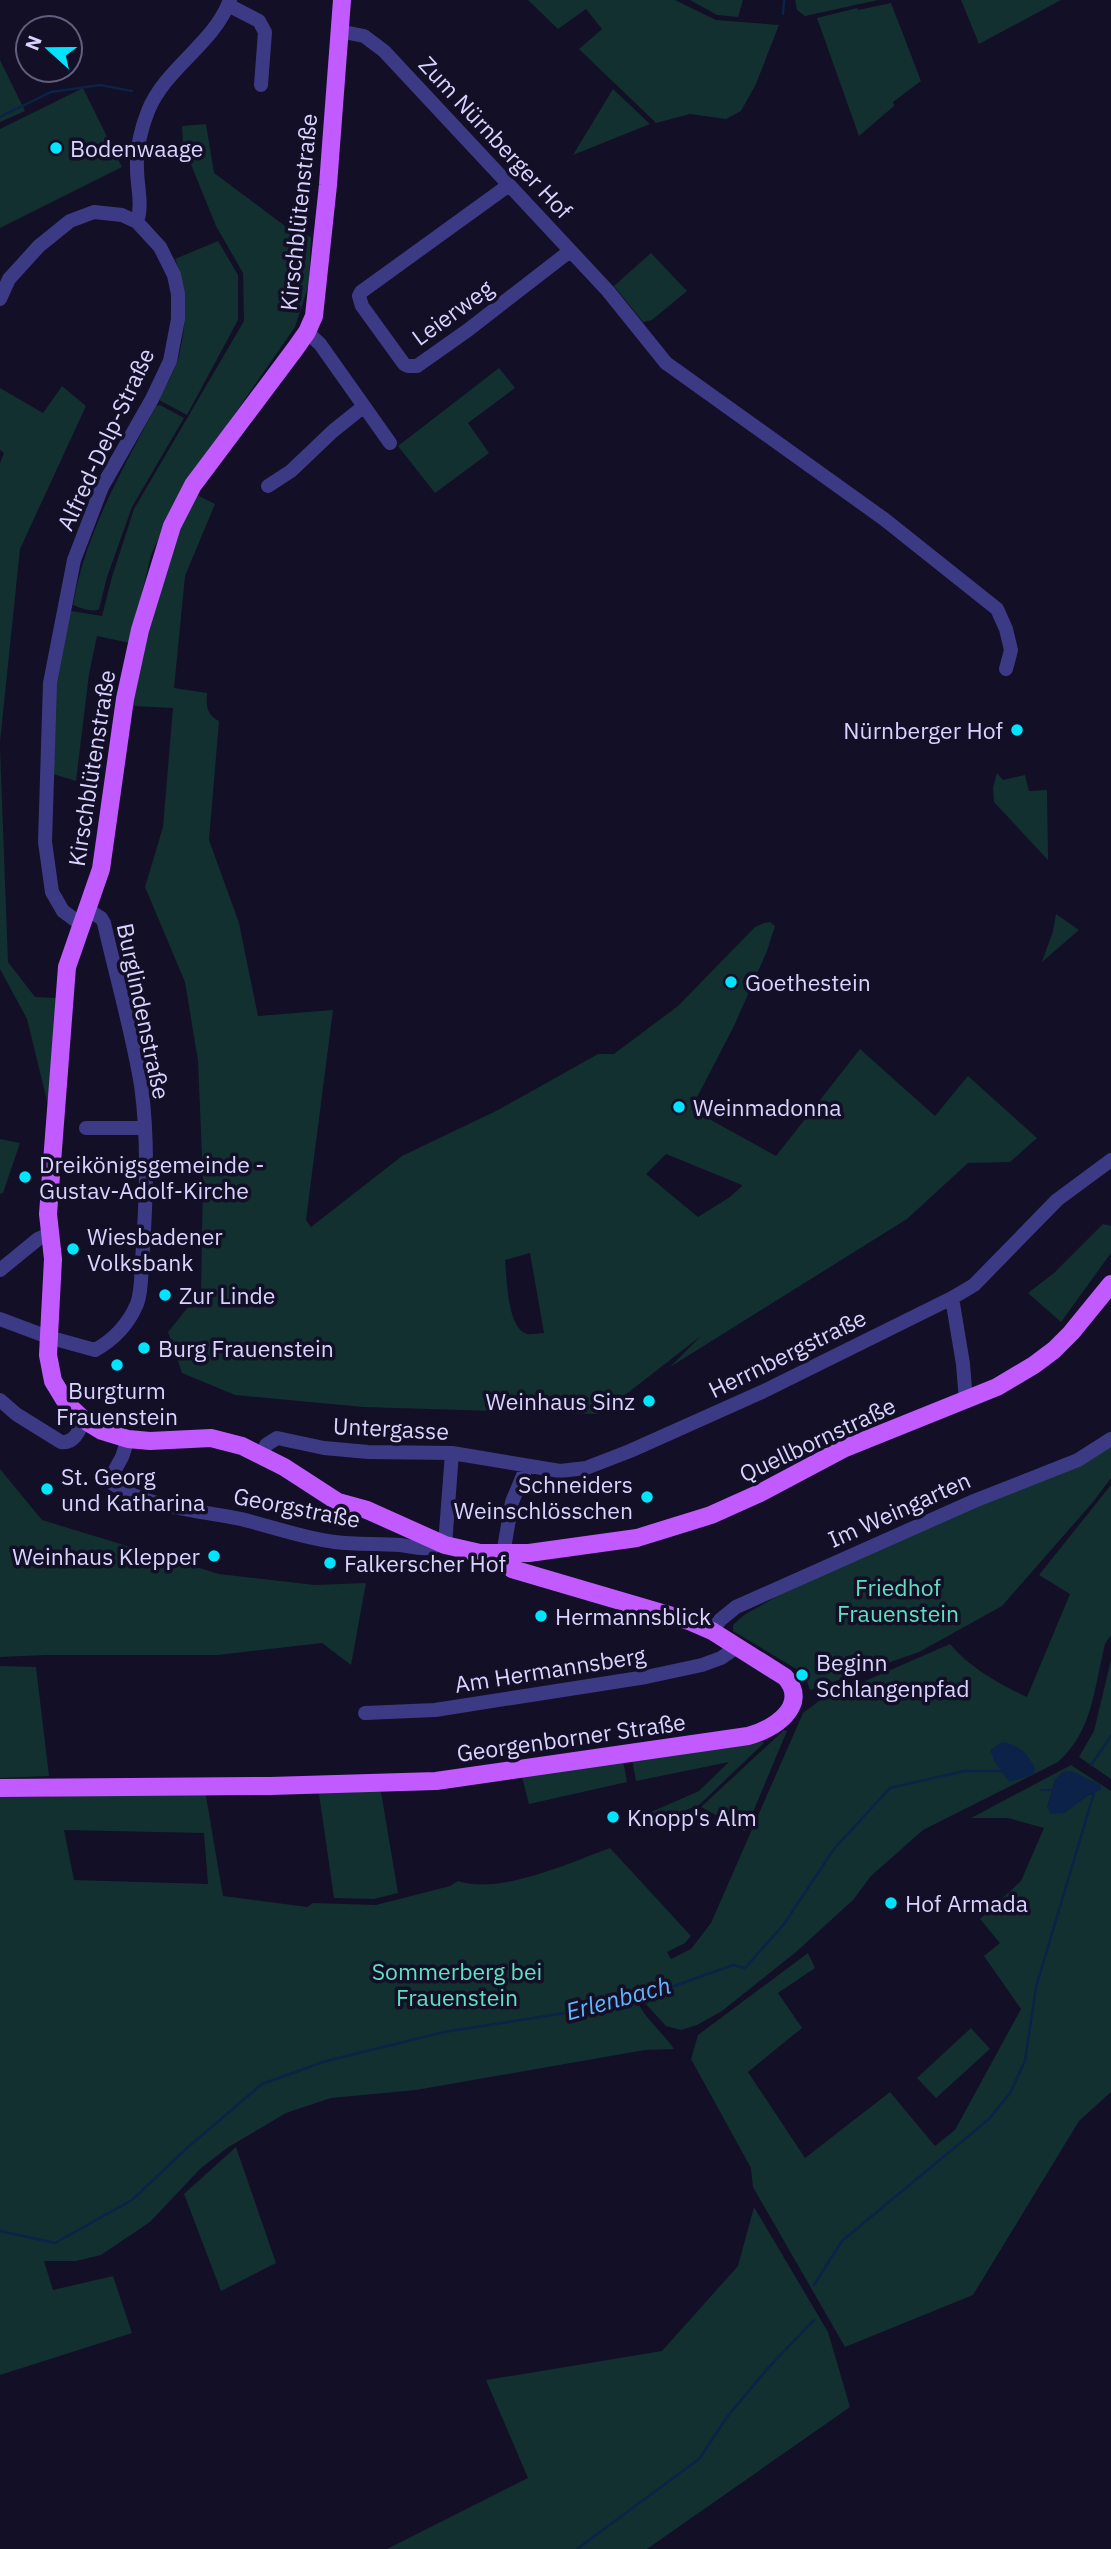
<svg xmlns="http://www.w3.org/2000/svg" width="1111" height="2549" font-family="'IBM Plex Sans',sans-serif">
<style>
.green{fill:#12302f;fill-rule:evenodd}
.water{fill:#0c2248}
.lines{fill:none;stroke-linecap:round;stroke-linejoin:round}
.stream{stroke:#0c2248;stroke-width:2.5}
.minor{stroke:#3d3a85;stroke-width:14}
.major{stroke:#c25bff;stroke-width:18}
.poi-dot{fill:#00e5ff;stroke:#130f26;stroke-width:2.5}
.labels{text-anchor:middle;dominant-baseline:central;stroke-width:7;stroke-linejoin:round;paint-order:stroke}
.street-label{font-size:23px;fill:#d9d4ff;stroke:#130f26}
.poi-label{font-size:23px;fill:#d9d4ff;stroke:#130f26;text-anchor:start}
.park-label{font-size:23px;fill:#5fe0c0;stroke:#130f26}
.water-label{font-size:24px;font-style:italic;fill:#62b6ff;stroke:#130f26}
</style>
<rect width="100%" height="100%" fill="#130f26"/>
<path class="green" d="M528,0H675L716,20L779,25L756,84L741,111L726,119L690,114L656,123L579,49L609,23L602,29L586,9L558,29Z
M690,0H743L738,17L717,15Z
M795,0H878L805,16L797,10Z
M961,0H1061L979,44Z
M891,3L921,81L893,102L894,106L859,136L817,18L857,8L858,10Z
M0,60L25,111L0,122Z
M83,88L122,167L0,228V129Z
M613,89L650,124L573,155Z
M206,124L214,173L285,226L311,237L309,284L295,327L179,494L151,555L130,643L97,636L89,674L76,781L53,774L56,687L71,611L102,616L112,577L134,509L244,321L243,273L216,226L183,145L182,126Z
M218,241L238,275V320L187,415L159,400C165,386 176,370 179,355C187,323 188,290 175,259Z
M651,253L687,291L652,320L643,322L614,286Z
M499,368L515,388L468,423L489,453L435,493L398,446Z
M62,386L86,406L20,549L0,742V463L4,453L0,450V388L43,413Z
M160,405L184,418L132,507L107,577L99,609C92,613 81,608 73,605C85,534 122,470 156,406Z
M195,494L215,504L185,576L174,688L207,693C206,707 207,715 219,721L209,840L239,923L258,1016L333,1010L306,1220L311,1227L402,1156L498,1110L598,1054H614L678,1006L755,927L764,923L770,922L775,926L767,951L734,1026L691,1109L776,1156L860,1049L935,1116L968,1076L1037,1138L1010,1162L968,1163L907,1219L670,1367L701,1336L607,1409L597,1414L363,1407L235,1395L182,1373L168,1332L201,1291L203,1179L198,1061L185,982L145,887L163,827L173,708L132,706L146,631L169,551ZM666,1154L742,1185V1186L730,1197L698,1217L646,1174ZM530,1253L544,1333C539,1333 531,1335 527,1334C507,1328 507,1278 505,1260Z
M0,748L8,962L35,997L57,998L48,1105L27,1019L0,969Z
M997,773L1003,780L1025,775L1029,791L1047,790L1048,860L994,802L993,788Z
M1056,914L1079,930L1042,962L1053,931Z
M0,1139L20,1143L3,1193L0,1194Z
M1103,1224L1111,1226V1253L1061,1322L1028,1293L1054,1273Z
M1111,1443V1478L1093,1502L1002,1606L919,1652L810,1690L805,1676L798,1670L733,1631V1625L744,1615L799,1584Z
M0,1469L42,1520L219,1574L315,1585L366,1583L351,1665L322,1643L218,1655H46L0,1657Z
M1111,1485V1635L1105,1644C1094,1688 1093,1731 1058,1762L923,1830L871,1876L853,1900L796,1952L722,2011L697,2025L681,2030L666,2026L643,2001L637,1989L638,1983C626,2004 662,2030 674,2049L645,2050L416,2090L331,2098L286,2113L227,2148L200,2169L150,2222L101,2255L76,2261H44L53,2290L113,2276L132,2333L0,2375V1797H49L56,1791L205,1790L223,1896L307,1907L313,1903L376,1905L450,1886L458,1881C500,1895 569,1863 610,1848L691,1936L685,1943L667,1952L671,1959L691,1949L711,1923L803,1713L819,1701L950,1644C970,1668 999,1684 1027,1697L1070,1594L1039,1575ZM64,1830L204,1833L208,1884L74,1880Z
M1111,1660V1779L1079,1757L1094,1731Z
M0,1666L36,1667L49,1776L0,1778Z
M784,1730L787,1731L745,1831L701,1807Z
M760,1741L764,1743L699,1805L646,1826L644,1815L699,1791L729,1762L636,1781L632,1759Z
M623,1760L627,1782L529,1804L521,1773Z
M1071,1765L1111,1791V2092L1079,2121L973,2295L845,2347L753,2187L751,2168L691,2059L698,2035L808,1953L815,1968L778,1993L802,2028L748,2072L805,2158L890,2092L935,2146L955,2130L1021,2009L984,1956L1000,1943L980,1919L1021,1881L1044,1828L1008,1818H971ZM1064,1771C1080,1772 1087,1780 1095,1793L1047,1808L1055,1780Z
M380,1786L398,1893L374,1899L334,1898L318,1787Z
M971,2028L990,2049L936,2098L917,2078Z
M236,2147L276,2263L221,2291L184,2194Z
M754,2207L828,2332L850,2407L647,2549H387L528,2478L486,2380L662,2351L738,2266Z"/>
<path class="water" d="M1002,1742C1019,1745 1027,1753 1035,1768L1033,1775L1009,1782L995,1762L990,1750Z
M1064,1771H1071L1101,1785V1790L1090,1794L1065,1813L1051,1814L1047,1808L1055,1780Z"/>
<g class="lines">
<path class="stream" d="M783,14L784,0
M0,117L51,92L100,85L132,91
M1091,1765L1111,1736
M1041,1790H1054
M0,2231L55,2243L132,2200L187,2148L262,2084L326,2061L444,2032L597,2008L674,1986L733,1965L745,1968L784,1924L834,1849L890,1788L964,1771H1001
M814,2285L842,2241L989,2119L1010,2093L1025,2061L1036,1987L1094,1793L1093,1791
M577,2549L699,2459L727,2417L768,2368L814,2320"/>
<path class="minor" d="M228,5L259,21L265,32L261,85
M339,31L364,36L384,51L608,291L666,363L884,519L997,609L1006,629L1011,650L1006,669
M509,185L361,292L359,296L362,306L404,364L408,366H417L468,330L570,251
M137,222C143,204 137,187 137,169C136,150 141,129 148,111C166,67 213,45 230,0
M0,299L9,279L39,246L70,221L94,212L122,215L137,222L160,247L174,275L178,294V319L170,361L152,399L102,487L74,560L50,683L45,842L52,892L63,911L82,925
M307,332L320,344L390,443
M268,486L291,471L333,431L363,407
M86,1128H144
M0,1270L38,1239L50,1234
M952,1298L963,1364L966,1401
M0,1319L48,1337L95,1350C115,1339 128,1325 137,1304C142,1290 141,1276 142,1261C146,1205 149,1141 141,1085C132,1031 116,976 104,923L101,918L88,910
M0,1400L16,1414L61,1442C74,1444 79,1431 84,1420
M128,1439L122,1457L111,1477L113,1484C151,1509 199,1510 241,1519C273,1527 303,1538 335,1542C356,1545 379,1543 400,1545C415,1547 428,1552 441,1543
M262,1455L266,1445L277,1438L324,1448L368,1452L452,1453L560,1471L586,1468L630,1451L762,1392L952,1298L974,1285L1057,1200L1111,1160
M445,1545L452,1453
M503,1554L512,1502L527,1466
M712,1631L720,1620L736,1607L974,1501L1078,1460L1111,1439
M365,1713L435,1710L646,1677L702,1665L721,1658L737,1647"/>
<path class="major" d="M342,0L328,185L314,316L307,332L295,349L193,485L172,526L140,630L125,699L101,869L67,967L48,1214L53,1259L48,1355L53,1381L67,1404L84,1420L102,1431L128,1439L150,1441L211,1438L242,1446L284,1467L338,1502L367,1510L445,1545L480,1553H529L637,1538L711,1515L760,1493L843,1449L997,1387L1034,1365L1054,1350L1071,1333L1111,1284
M0,1788L270,1786L436,1781L748,1736C773,1730 811,1705 785,1677L712,1631L689,1621L512,1569L506,1563L503,1554"/>
</g>
<g class="poi-dot">
<circle cx="56" cy="148" r="7"/>
<circle cx="1017" cy="730" r="7"/>
<circle cx="731" cy="982" r="7"/>
<circle cx="679" cy="1107" r="7"/>
<circle cx="25" cy="1177" r="7"/>
<circle cx="73" cy="1249" r="7"/>
<circle cx="165" cy="1295" r="7"/>
<circle cx="144" cy="1348" r="7"/>
<circle cx="117" cy="1365" r="7"/>
<circle cx="649" cy="1401" r="7"/>
<circle cx="47" cy="1489" r="7"/>
<circle cx="647" cy="1497" r="7"/>
<circle cx="214" cy="1556" r="7"/>
<circle cx="330" cy="1563" r="7"/>
<circle cx="541" cy="1616" r="7"/>
<circle cx="802" cy="1675" r="7"/>
<circle cx="613" cy="1817" r="7"/>
<circle cx="891" cy="1903" r="7"/>
</g>
<g class="labels">
<g class="street-label">
<text transform="translate(496 137) rotate(47)">Zum Nürnberger Hof</text>
<text transform="translate(298 212) rotate(-84)">Kirschblütenstraße</text>
<text transform="translate(452 312) rotate(-36)">Leierweg</text>
<text transform="translate(105 439) rotate(-65)">Alfred-Delp-Straße</text>
<text transform="translate(91 768) rotate(-81)">Kirschblütenstraße</text>
<text transform="translate(144 1011) rotate(78)">Burglindenstraße</text>
<text transform="translate(787 1353) rotate(-26)">Herrnbergstraße</text>
<text transform="translate(391 1428) rotate(3)">Untergasse</text>
<text transform="translate(817 1439) rotate(-25)">Quellbornstraße</text>
<text transform="translate(297 1507) rotate(11)">Georgstraße</text>
<text transform="translate(899 1509) rotate(-24)">Im Weingarten</text>
<text transform="translate(550 1669) rotate(-9)">Am Hermannsberg</text>
<text transform="translate(571 1737) rotate(-8)">Georgenborner Straße</text>
</g>
<g class="poi-label">
<text x="70" y="148">Bodenwaage</text>
<text x="1003" y="730" text-anchor="end">Nürnberger Hof</text>
<text x="745" y="982">Goethestein</text>
<text x="693" y="1107">Weinmadonna</text>
<text x="39" y="1164">Dreikönigsgemeinde -<tspan x="39" dy="26">Gustav-Adolf-Kirche</tspan></text>
<text x="87" y="1236">Wiesbadener<tspan x="87" dy="26">Volksbank</tspan></text>
<text x="179" y="1295">Zur Linde</text>
<text x="158" y="1348">Burg Frauenstein</text>
<text x="117" y="1390" text-anchor="middle">Burgturm<tspan x="117" dy="26">Frauenstein</tspan></text>
<text x="635" y="1401" text-anchor="end">Weinhaus Sinz</text>
<text x="61" y="1476">St. Georg<tspan x="61" dy="26">und Katharina</tspan></text>
<text x="633" y="1484" text-anchor="end">Schneiders<tspan x="633" dy="26">Weinschlösschen</tspan></text>
<text x="200" y="1556" text-anchor="end">Weinhaus Klepper</text>
<text x="344" y="1563">Falkerscher Hof</text>
<text x="555" y="1616">Hermannsblick</text>
<text x="816" y="1662">Beginn<tspan x="816" dy="26">Schlangenpfad</tspan></text>
<text x="627" y="1817">Knopp's Alm</text>
<text x="905" y="1903">Hof Armada</text>
</g>
<g class="park-label">
<text x="898" y="1587">Friedhof<tspan x="898" dy="26">Frauenstein</tspan></text>
<text x="457" y="1971">Sommerberg bei<tspan x="457" dy="26">Frauenstein</tspan></text>
</g>
<g class="water-label">
<text transform="translate(618 1998) rotate(-15)">Erlenbach</text>
</g>
</g>
<g transform="translate(49 49) rotate(291)"><circle r="33" fill="#130f26" stroke="#625e7d" stroke-width="2"/>
<path d="M0-5L12 26L0 18L-12 26Z" fill="#00e5ff"/>
<text y="-10" font-size="19" font-weight="bold" text-anchor="middle" fill="#d9d4ff">N</text>
</g>
</svg>
